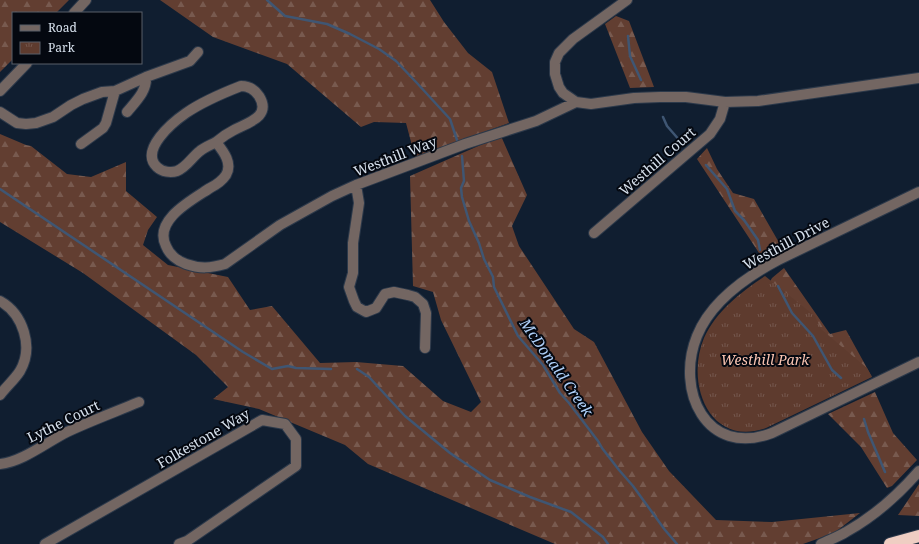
<svg xmlns="http://www.w3.org/2000/svg" width="919" height="544" font-family="'Noto Serif',serif">
<style>
.forest{fill:url(#forest-firs)}
.park{fill:url(#park-tufts)}
.lines{fill:none;stroke-linecap:round;stroke-linejoin:round}
.stream{stroke:#3f5673;stroke-width:2.5}
.minor-casing{stroke:#2c394a;stroke-width:12}
.highway-casing{stroke:#2c394a;stroke-width:14}
.minor{stroke:#736662;stroke-width:10}
.highway{stroke:#efcec3;stroke-width:12}
.labels{text-anchor:middle;dominant-baseline:central;stroke-width:4;stroke-linejoin:round;paint-order:stroke}
.street-label{font-size:14px;fill:#d7e1ed;stroke:#040810}
.park-label{font-size:14px;font-style:italic;fill:#fbc5b2;stroke:#040810}
.water-label{font-size:15px;font-style:italic;fill:#aecff8;stroke:#040810}
</style>
<defs>
<pattern id="forest-firs" width="22" height="20" patternUnits="userSpaceOnUse"><rect width="22" height="20" fill="#623e31"/><path d="M5 1l3.5 6h-7zM16 11l3.5 6h-7z" fill="#785a4f"/></pattern>
<pattern id="park-tufts" width="24" height="20" patternUnits="userSpaceOnUse"><rect width="24" height="20" fill="#5e3b2e"/><path d="M3 7l-1-3M5 7V3M7 7l1-3M15 17l-1-3M17 17v-4M19 17l1-3" fill="none" stroke="#74574d"/></pattern>
</defs>
<rect width="100%" height="100%" fill="#101e30"/>
<path class="forest" d="M0,0H69L56,13H13V59L0,72Z
M160,0H430L444,22L468,53L492,72L509,123L415,157L406,123L374,122L361,127L287,64L213,37Z
M616,16L629,21L654,87L630,88L605,24Z
M0,134L26,145L31,146L67,174L91,177L126,162V191L157,217L148,230L143,245L168,265L228,277L250,310L272,306L320,363L356,362L403,366L443,401L471,412L481,402L441,320L433,292L413,286L410,176L501,136L527,195L512,226L519,246L574,329L594,342L642,432L669,471L716,520L772,522L860,513L834,533L803,544H555L368,464L345,445L259,409L213,399L228,387L196,355L83,273L0,222Z
M707,148L717,169L733,193L754,199L781,246L761,256L697,159Z
M784,268L830,334L846,330L872,377L768,285L772,278Z
M875,392L893,433L917,460L892,486L887,488L861,447L828,414Z
M919,484V516L898,515Z"/>
<path class="park" d="M765,276L815,316L821,329L867,368L872,377L766,428C709,448 685,383 704,338C716,311 741,292 765,276Z"/>
<g class="lines">
<path class="stream" d="M267,0L285,16L327,24L350,34L379,49L396,61L416,82L450,119L458,143
M628,36L630,56L641,80
M663,117L667,126L681,142
M462,156L464,181L461,188L462,197L469,221L479,243L484,259L493,277L494,287L518,336L543,365L560,393L569,403L598,441L602,448L619,470L633,486L665,530L677,544
M706,165L727,189L735,211L744,220L758,240L760,250
M0,189L243,352L272,369L288,366L296,368L331,369
M778,286L792,313L813,336L832,370L841,378
M357,369L369,377L405,416L450,453L490,480L530,497L571,512L603,537L608,544
M864,419L868,432L885,472"/>
<defs>
<path id="minor" d="M627,0L573,39L559,53L555,62V74L559,87L563,93L576,102L591,104L634,98L660,97H686L725,102L758,101L919,78
M74,13L86,0
M0,91L27,63
M0,112L17,123L26,124L36,123L53,117L71,105L83,99L102,92L115,91L146,77L190,61L198,52
M127,112C136,101 147,91 146,77
M216,142C222,137 228,133 234,130C247,123 272,117 259,96C255,90 249,86 241,86C223,93 202,102 186,113C173,122 139,150 157,167C162,172 171,173 177,171C187,167 192,157 200,151C205,147 211,145 216,142C223,151 233,163 226,175C222,181 216,185 210,188C192,200 153,220 166,246C169,254 177,261 186,264C200,269 211,268 225,264L280,225L332,196L356,185L465,144L536,121L576,102
M81,144L103,128L106,123L115,91
M356,185L359,203L353,243V273L349,287L354,301L357,307L366,312L376,308L385,294L394,292L408,295L415,297L423,304L426,313L425,348
M919,192L778,260C746,277 711,301 697,336C675,390 706,458 772,433L919,362
M594,233L710,134L720,119L725,102
M0,301C23,314 34,347 20,371C15,379 6,387 0,395
M0,464C22,462 47,442 67,432C90,421 115,412 139,402
M45,544L262,420L285,424L296,439V466L187,541L179,544
M821,544C829,540 838,537 846,532C873,517 899,494 919,471"/>
<path id="highway" d="M890,544L919,536"/>
</defs>
<use href="#minor" class="minor-casing"/>
<use href="#highway" class="highway-casing"/>
<use href="#minor" class="minor"/>
<use href="#highway" class="highway"/>
</g>
<g class="labels">
<g class="street-label">
<text transform="translate(395 156) rotate(-21)">Westhill Way</text>
<text transform="translate(657 161) rotate(-41)">Westhill Court</text>
<text transform="translate(786 243) rotate(-28)">Westhill Drive</text>
<text transform="translate(63 421) rotate(-26)">Lythe Court</text>
<text transform="translate(203 438) rotate(-30)">Folkestone Way</text>
</g>
<g class="park-label">
<text x="765" y="359">Westhill Park</text>
</g>
<g class="water-label">
<text transform="translate(557 367) rotate(55)">McDonald Creek</text>
</g>
</g>
<rect x="12" y="12" width="130" height="52" fill="#040810" stroke="#585f68"/>
<rect x="20" y="25" width="20" height="6" fill="#736662" stroke="#585f68"/>
<text x="48" y="32" font-size="12" fill="#d7e1ed">Road</text>
<rect x="20" y="42" width="20" height="12" fill="url(#park-tufts)" stroke="#585f68"/>
<text x="48" y="52" font-size="12" fill="#d7e1ed">Park</text>
</svg>
